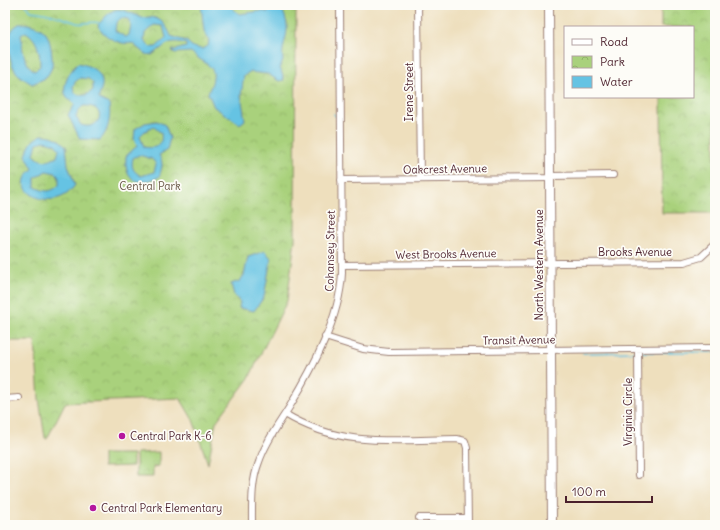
<svg xmlns="http://www.w3.org/2000/svg" width="720" height="530" font-family="Delius,sans-serif">
<style>
.park{fill:url(#park-crowns);stroke:#7a7854}
.water{fill:#65c3e3;stroke:#587187;fill-rule:evenodd}
.lines{fill:none;stroke-linecap:round;stroke-linejoin:round}
.stream{stroke:#65c3e3;stroke-width:1.5}
.minor-casing{stroke:#9c7f74;stroke-width:8}
.tertiary-casing{stroke:#9c7f74;stroke-width:10}
.minor{stroke:#fff;stroke-width:6}
.tertiary{stroke:#fff;stroke-width:8}
.poi-dot{fill:#b5179e;stroke:#fdfcf7;stroke-width:1.5}
.labels{text-anchor:middle;dominant-baseline:central;stroke-width:3.5;stroke-linejoin:round;paint-order:stroke}
.street-label{font-size:11px;fill:#4a1f2b;stroke:#fdfcf7}
.park-label{font-size:11px;fill:#665443;stroke:#fdfcf7}
.poi-label{font-size:11px;fill:#4a1f2b;stroke:#fdfcf7;text-anchor:start}
</style>
<defs>
<pattern id="park-crowns" width="20" height="18" patternUnits="userSpaceOnUse"><rect width="20" height="18" fill="#a9d17c"/><path d="M2 6a3 3 0 1 1 6 0M12 15a3 3 0 1 1 6 0" fill="none" stroke="#93b36b"/></pattern>
</defs>
<rect width="100%" height="100%" fill="#fdfcf7"/>
<filter id="ink" filterUnits="userSpaceOnUse"><feTurbulence type="fractalNoise" baseFrequency=".025" numOctaves="2"/><feDisplacementMap in="SourceGraphic" scale="8" xChannelSelector="R" yChannelSelector="G"/><feConvolveMatrix kernelMatrix="1 2 1 2 8 2 1 2 1" color-interpolation-filters="sRGB"/></filter>
<filter id="wash" filterUnits="userSpaceOnUse"><feTurbulence type="fractalNoise" baseFrequency=".012" numOctaves="4" result="noise"/><feDisplacementMap in="SourceGraphic" scale="16" xChannelSelector="R" yChannelSelector="G"/><feGaussianBlur stdDeviation="0.9" result="paint"/><feColorMatrix in="noise" values="0 0 0 0 0 0 0 0 0 0 0 0 0 0 0 0 0 1.4 0 .05"/><feComposite in="paint" operator="in"/></filter>
<g filter="url(#wash)">
<rect width="100%" height="100%" fill="#eedfbd"/>
<path class="park" d="M5,5H296L295,240L287,301L249,378L216,422L208,464L193,420L180,398L65,403L47,439L45,438L39,399L35,341H5Z
M661,5H715V213H662L661,97H693V27H661Z
M159,452V466L153,467V477H136V453Z
M103,454H133V466L103,467Z"/>
<path class="water" d="M201,5H229L239,14L262,11L268,12V5H281C283,12 288,22 287,30C286,41 281,49 283,61L280,67L284,80L279,81L268,74L249,72L244,76L241,95L245,120L240,124L214,107L208,93C221,64 208,68 191,52L175,53L172,51L186,47V44C168,38 166,46 152,55L145,54L132,43C120,46 102,36 98,25C116,4 117,7 140,17C143,19 146,17 149,17C161,17 167,26 171,36L186,41L193,47L202,49L208,46L209,40L204,31ZM121,18L128,19L131,25L129,35L126,37L115,31L116,23ZM154,25L163,26L166,38L156,47H150L144,41L145,33Z
M22,23C30,24 43,27 47,35C51,42 53,59 52,67C51,70 48,75 46,78L32,84C27,81 18,76 15,70C7,57 3,28 22,23ZM26,32C38,39 40,53 40,66L35,71C22,63 23,48 21,35Z
M78,63C89,65 104,72 102,86C101,91 99,94 99,99L109,104C111,116 109,131 100,140L80,139L68,115L75,104C72,100 70,101 67,98C60,86 70,71 78,63ZM80,78L89,79L93,83V90C87,96 82,97 75,93L73,87L75,82ZM83,106C108,104 102,132 81,125L76,117L79,110Z
M157,121L165,125L170,138L167,150L159,155C164,163 162,168 159,177C138,186 124,183 126,156L137,146L134,139L135,129L145,123ZM154,127L161,133C163,146 156,149 144,147L140,136L145,131ZM139,155L152,159L156,164L154,172L141,176C133,171 131,168 133,158Z
M41,135C53,135 58,138 66,146L68,165L75,185C56,216 4,191 33,169L26,156C29,145 32,140 41,135ZM45,141L55,144L59,149L57,157C48,162 42,163 34,155L37,143ZM46,171L56,173L59,178V185C51,193 45,192 35,187V178Z
M265,251L271,258L264,297L254,311L239,308L240,302L234,295L231,284L240,281L244,275L248,257Z"/>
<g class="lines">
<path class="stream" d="M26,5L31,11C51,13 59,17 77,23C85,25 91,20 99,23
M334,114L338,118
M641,352H715
M583,353L637,352"/>
</g>
</g>
<g filter="url(#ink)">
<g class="lines">
<defs>
<path id="minor" d="M418,5L420,179
M550,176L613,175
M341,180L550,178
M342,265L684,262L701,257L715,244
M325,337L363,349L389,352L715,348
M638,349L639,475
M5,399L19,398
M285,414C341,448 394,440 457,439L465,441L467,448L468,525
M419,518H468
M252,525C252,504 251,482 259,462C266,441 279,424 290,406C313,368 340,318 342,273L340,5"/>
<path id="tertiary" d="M549,5L552,525"/>
</defs>
<use href="#minor" class="minor-casing"/>
<use href="#tertiary" class="tertiary-casing"/>
<use href="#minor" class="minor"/>
<use href="#tertiary" class="tertiary"/>
</g>
</g>
<g class="poi-dot">
<circle cx="122" cy="436" r="4"/>
<circle cx="93" cy="508" r="4"/>
</g>
<g class="labels">
<g class="street-label">
<text transform="translate(409 92) rotate(-90)">Irene Street</text>
<text transform="translate(445 169) rotate(-1)">Oakcrest Avenue</text>
<text transform="translate(330 251) rotate(-89)">Cohansey Street</text>
<text x="635" y="252">Brooks Avenue</text>
<text transform="translate(446 254) rotate(-1)">West Brooks Avenue</text>
<text transform="translate(539 265) rotate(-90)">North Western Avenue</text>
<text transform="translate(519 340) rotate(-1)">Transit Avenue</text>
<text transform="translate(628 412) rotate(-90)">Virginia Circle</text>
</g>
<g class="park-label">
<text x="150" y="186">Central Park</text>
</g>
<g class="poi-label">
<text x="130" y="436">Central Park K-6</text>
<text x="101" y="508">Central Park Elementary</text>
</g>
</g>
<rect width="720" height="530" fill="none" stroke="#fdfcf7" stroke-width="20"/>
<rect x="564" y="26" width="130" height="72" fill="#fdfcf7" stroke="#b5a4a5"/>
<rect x="572" y="39" width="20" height="6" fill="#ffffff" stroke="#b5a4a5"/>
<text x="600" y="46" font-size="12" fill="#4a1f2b">Road</text>
<rect x="572" y="56" width="20" height="12" fill="url(#park-crowns)" stroke="#b5a4a5"/>
<text x="600" y="66" font-size="12" fill="#4a1f2b">Park</text>
<rect x="572" y="76" width="20" height="12" fill="#65c3e3" stroke="#b5a4a5"/>
<text x="600" y="86" font-size="12" fill="#4a1f2b">Water</text>
<path d="M566 496v6h86v-6" fill="none" stroke="#4a1f2b" stroke-width="2"/>
<text x="572" y="496" font-size="12" fill="#4a1f2b" stroke="#fdfcf7" stroke-width="3" paint-order="stroke">100 m</text>
</svg>
